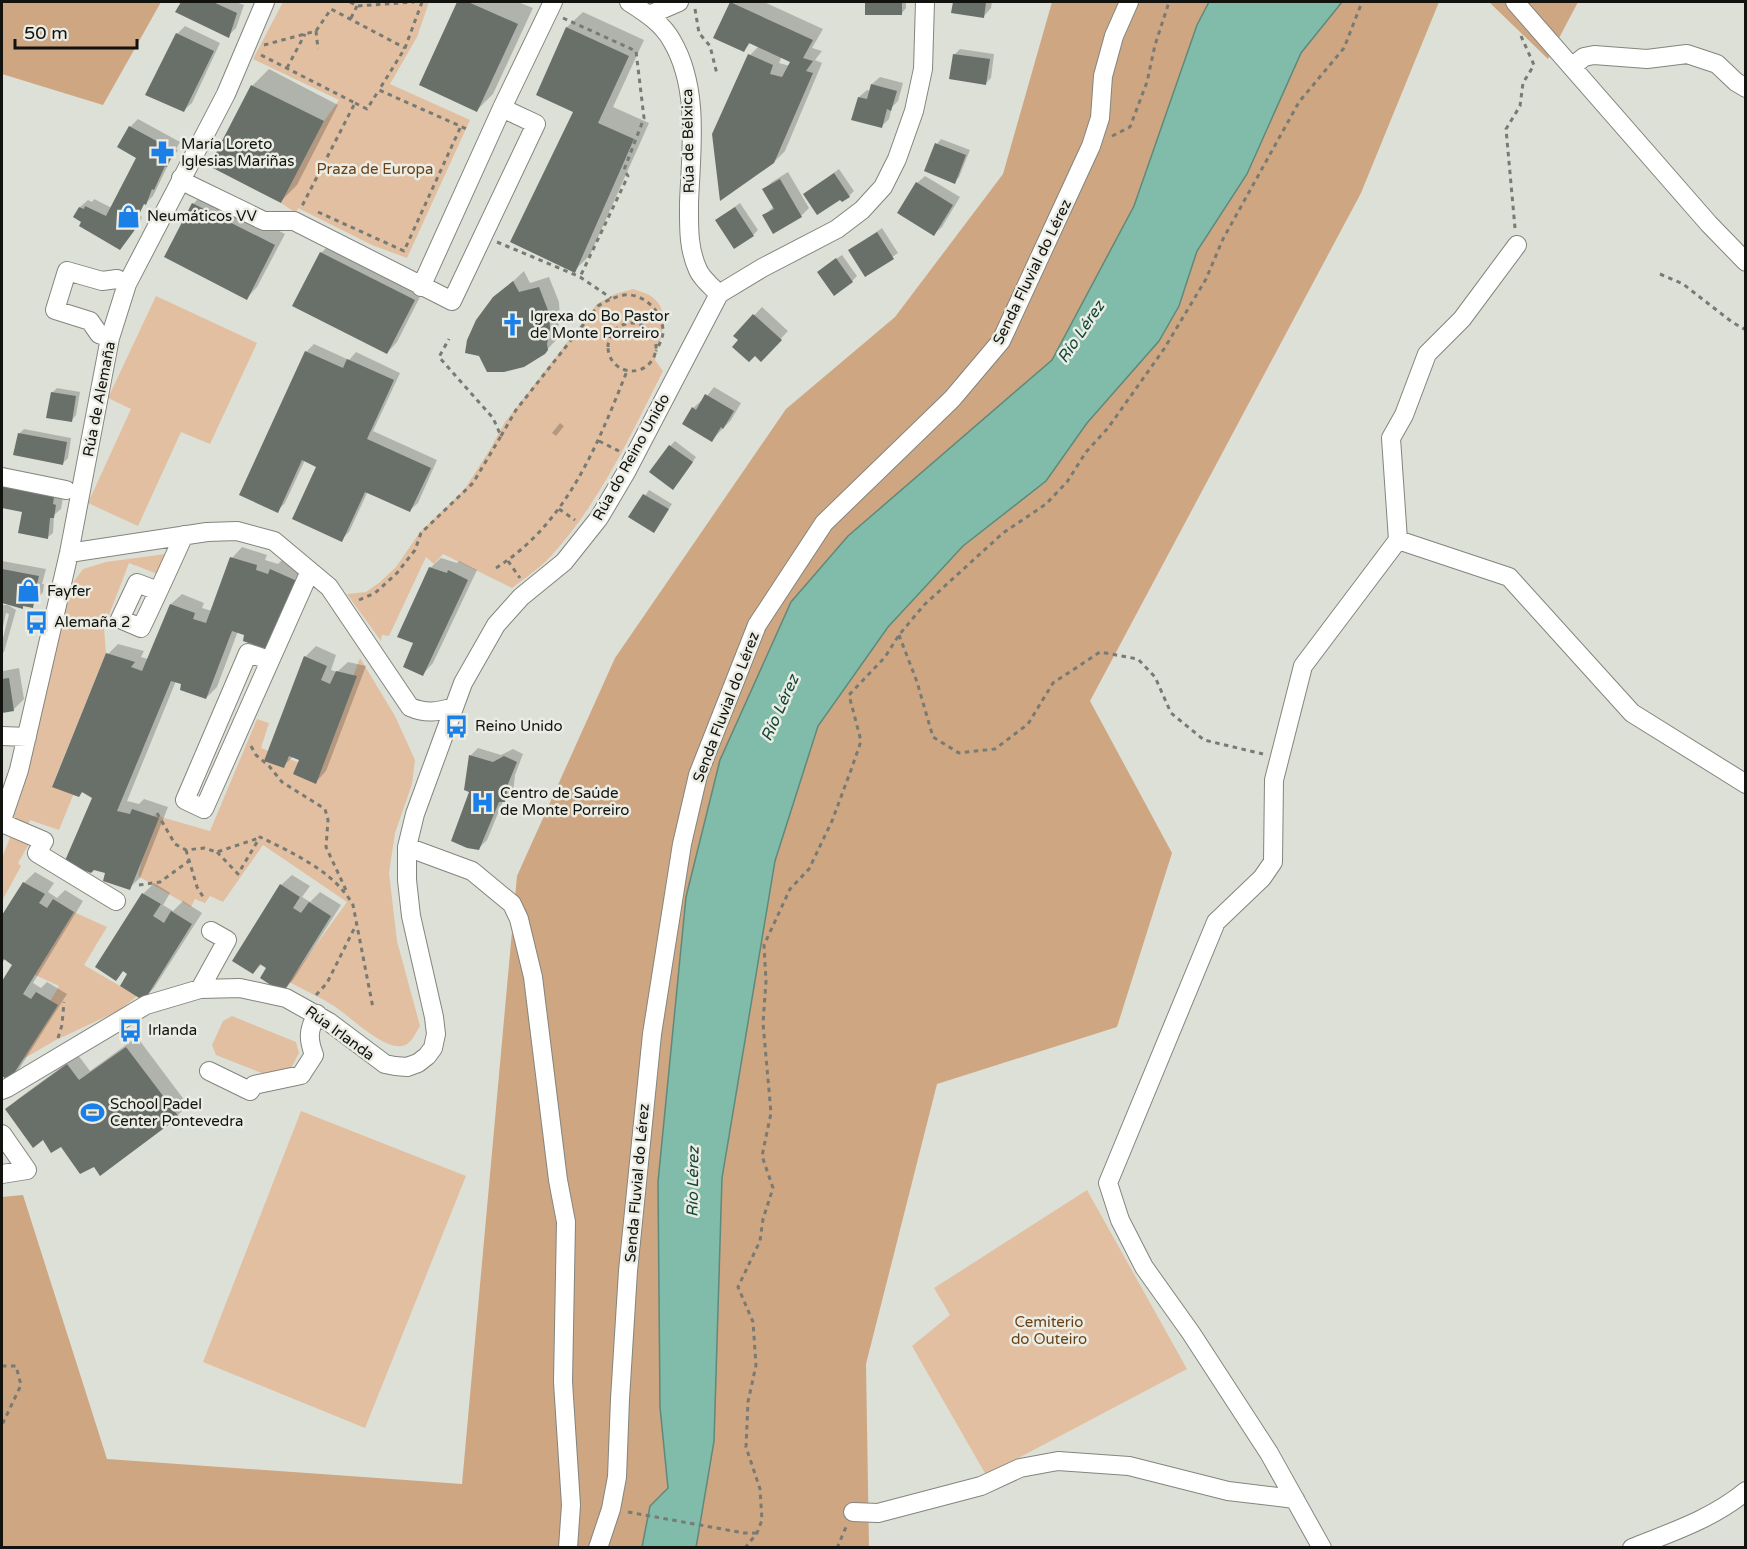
<svg xmlns="http://www.w3.org/2000/svg" width="1747" height="1549" font-family="'Varela Round',sans-serif">
<style>
.green{fill:#e2bfa1}
.forest{fill:#cea682}
.water{fill:#80bca9;stroke:#5f897b;stroke-width:1.5}
.shadow{fill:#0003;fill-rule:evenodd}
.building{fill:#697069}
.lines{fill:none;stroke-linecap:round;stroke-linejoin:round}
.minor-casing{stroke:#83857d;stroke-width:20}
.path{stroke:#787a74;stroke-width:3;stroke-dasharray:4.5 4.5;stroke-linecap:butt}
.minor{stroke:#fff;stroke-width:18}
.labels{text-anchor:middle;dominant-baseline:central;stroke-width:5;stroke-linejoin:round;paint-order:stroke}
.street-label{font-size:15px;fill:#12120f;stroke:#ebede4}
.poi-label{font-size:15px;fill:#12120f;stroke:#ebede4;text-anchor:start}
.park-label{font-size:15px;fill:#6a4218;stroke:#ebede4}
.water-label{font-size:16px;font-style:italic;fill:#124638;stroke:#ebede4}
</style>
<rect width="100%" height="100%" fill="#dde0d7"/>
<path class="green" d="M283,2H429L417,37L390,84L470,120L407,258L372,245L298,208L296,213L281,203L324,121L339,100L253,59Z
M633,289C638,291 647,293 651,296C674,313 659,337 655,360L663,371C631,434 600,503 551,556C540,568 525,578 512,588L443,554L434,564L426,557L389,636L382,635L381,641L347,594L366,592L380,582L396,567L420,532L464,490L489,451L505,422L597,304L615,294Z
M156,296L257,343L210,444L181,432L138,526L88,503L131,409L108,398Z
M173,553L163,576L129,563L104,628L106,653L52,786L74,793L59,830L30,820L26,829L6,820L72,584L83,569L106,562Z
M360,658L395,716L415,760L412,784L395,833L389,873L397,941L420,1026C415,1034 411,1045 402,1046C382,1049 351,1017 334,1006C320,997 304,990 289,982L347,902L263,845L223,902L210,896L205,903L195,899L191,907L138,876L154,815L210,831L257,719L269,723L261,748L318,770Z
M11,835L29,844L18,863L21,866L2,901V858Z
M74,912L107,927L84,965L137,996L120,1010L54,1041L13,1065L59,986L35,975Z
M232,1016L296,1042L299,1053L288,1074L274,1078L216,1055L212,1045L223,1021Z
M301,1111L466,1176L365,1428L203,1362Z
M1087,1190L1187,1369L986,1475L912,1346L950,1315L934,1288Z"/>
<path class="forest" d="M2,2H161L103,105L2,74Z
M1052,2H1439L1361,193L1090,701L1172,853L1117,1027L937,1084L866,1364L869,1547L2,1548V1197L23,1195L107,1459L462,1484L517,876L615,658L786,409L895,317L1003,174Z
M1489,2H1578L1548,59Z"/>
<path class="water" d="M1209,2H1342L1301,53L1247,174L1197,251L1179,306L1159,341L1087,423L1046,481L963,546L888,627L818,726L775,861L722,1178L714,1441L697,1542L696,1547H642L650,1506L668,1488L660,1407L658,1182L686,897L720,760L791,602L848,536L1052,360L1134,206L1197,25Z"/>
<path class="shadow" d="M183,2H236L244,5L236,28L228,36L177,12Z
M459,2H518L533,8L493,94L477,110L421,84Z
M732,2H764L823,29L812,48L822,51L815,60L822,63L785,151L774,162L714,134L750,55L759,46L751,42L744,50L715,38ZM782,56L792,61L790,66L779,63Z
M866,2H906V8L902,13H866Z
M954,2H992L991,8L984,16L953,12Z
M583,12L644,40L613,107L649,123L590,255L574,271L575,111L538,94L567,27Z
M185,26L220,43L192,103L184,110L147,94L178,33Z
M960,49L994,54L991,78L986,83L951,78L955,54Z
M269,69L338,105L297,185L281,201L211,165L253,85Z
M880,77L903,83L898,101L892,107L889,119L881,127L859,97L867,90L870,91L872,84Z
M138,119L180,142L176,149L178,150L170,161L153,196L145,204L143,203L134,221H137L140,216L142,217L140,223L120,248L83,221L80,207L88,200L92,202L94,199L112,208L138,157L130,127Z
M941,139L970,150L959,177L955,182L937,144Z
M839,169L854,191L849,196L840,198L805,194Z
M788,172L809,208L801,216L774,232L764,216L774,206L764,189L772,182Z
M925,176L960,197L942,227L934,234L917,183Z
M204,193L285,234L257,287L247,298L166,257L194,203Z
M740,203L758,230L753,235L717,220Z
M882,228L898,253L866,275L850,251Z
M332,242L424,289L397,342L387,353L294,305L321,253Z
M842,255L857,276L852,281L824,267Z
M524,271L530,283L549,277L559,302L560,318L557,332L558,338L544,353L495,298Z
M762,307L788,331L761,360L735,336Z
M314,344L349,360L356,352L400,373L373,431L437,460L418,503L410,510L368,491L349,532L341,540L318,466L305,460L285,503L277,511L306,352Z
M714,387L741,403L731,420L712,440L693,408L701,401H703Z
M57,388L80,392L76,415L72,420L52,393Z
M560,423L564,426L556,436L552,433Z
M24,429L71,438L68,458L63,463L19,434Z
M675,441L696,457L678,483L670,446Z
M2,475L63,497L61,509L54,515L53,533L48,537L25,511L2,507Z
M649,490L672,504L654,531L630,517Z
M242,547L267,555L265,560L278,564L282,560L306,570L246,634L238,631L217,687L206,698L176,681L127,801L139,804L144,799L168,807L140,878L129,888L107,872L94,797L83,791L79,796L108,654L118,644L144,651L141,657L148,659L171,604L182,594L204,603L202,608L212,611L232,558Z
M441,558L457,563L459,561L477,570L433,663L423,674L415,643L430,568Z
M2,561L46,569L42,584H44L43,592L32,606L25,605L22,607L2,603Z
M2,605H8L16,610L4,652L2,654V642L9,614L6,613L2,631Z
M316,646L336,655L331,670L337,672L348,662L366,666L326,771L316,782L301,759L294,756L283,766L266,760L306,656Z
M19,668L24,699L14,709L2,711V669L3,671Z
M478,748L501,755L513,749L523,754L515,775L513,793L503,801L487,840L479,848L471,791L466,789L471,755Z
M35,872L54,883L48,892L57,898L65,890L83,901L33,983L41,988L47,982L67,994L19,1069L9,1079L2,1074V983L14,964L6,958L2,963V918L24,883Z
M292,875L310,886L302,897L310,902L320,892L341,905L293,980L283,991L269,968L262,964L253,973L281,885Z
M154,883L170,893L163,905L173,911L183,901L202,913L154,988L143,999L130,974L124,970L116,979L97,967L143,894Z
M137,1037L188,1105L178,1115L101,1174L94,1165L62,1145L43,1138L7,1109L18,1099L78,1055L90,1071Z"/>
<path class="building" d="M181,2H213L237,13L229,38L175,12Z
M457,2H468L518,24L477,112L419,85Z
M730,2L813,40L803,58L813,61L806,71L813,73L774,163L720,201L712,134L748,54L773,65L770,74L782,77L790,62L749,43L744,52L713,38Z
M865,2H902V15H865Z
M953,2H986L984,18L951,13Z
M566,27L629,56L598,123L634,139L575,273L510,242L573,112L536,95Z
M176,33L214,51L184,112L145,95Z
M953,54L990,59L986,85L949,79Z
M871,84L897,91L891,111L887,109L882,128L851,120L858,97L867,99Z
M251,85L324,121L281,203L209,166Z
M129,126L173,150L170,157L171,158L167,167L165,166L154,190L152,189L146,205L144,204L136,221L138,222L134,231L120,250L79,226L81,222L73,217L79,207L84,209L85,206L106,216L136,158L117,147Z
M935,143L966,155L955,184L924,171Z
M834,173L850,197L842,202L840,200L817,215L803,194Z
M780,179L802,217L773,234L762,215L774,209L762,189Z
M916,182L953,205L934,236L897,213Z
M192,203L275,245L247,300L164,257Z
M735,207L754,236L734,249L715,220Z
M877,232L894,259L865,277L848,250Z
M320,252L415,300L387,354L292,306Z
M836,258L853,282L834,296L817,272Z
M513,281L519,292L539,287L549,313L550,329L547,344L548,350L545,354L524,367L504,372H487L479,356L465,353L467,340L476,320L493,297Z
M753,314L782,340L761,362L755,356L749,362L732,347L738,340L733,336Z
M305,351L343,368L347,359L394,380L367,439L431,468L410,512L365,492L342,542L292,519L316,467L302,460L278,513L239,495Z
M51,392L76,396L72,422L46,418Z
M705,394L734,411L723,429L721,427L712,442L682,424L692,407L696,410Z
M18,433L67,442L63,465L13,455Z
M669,445L693,462L673,490L649,472Z
M2,480L55,490L53,504L56,505L54,518H50L48,539L18,533L22,512L2,508Z
M643,494L669,509L654,533L628,517Z
M230,557L257,565L256,570L268,574L270,569L297,581L269,650L243,641L244,635L232,631L206,699L180,690L181,684L171,681L117,811L130,814L132,809L159,818L130,890L103,881L105,873L94,870L91,873L64,863L92,798L82,792L79,797L52,787L106,653L135,662L131,667L142,671L170,604L195,613L193,619L206,623Z
M429,567L447,573L448,570L468,580L423,676L403,667L413,643L397,637Z
M2,569L39,576L35,591L37,592L36,602H34L33,608L23,606V609L2,603Z
M304,656L327,666L321,680L330,684L336,671L357,676L316,784L293,774L299,760L289,756L284,768L264,761Z
M9,678L14,711L2,713V679Z
M469,755L493,762L504,756L517,762L508,784L505,802H499L479,850L467,848L451,841L469,792L464,790Z
M23,882L45,894L39,903L47,908L53,899L74,912L23,994L31,999L36,992L58,1005L9,1081L2,1076V981L12,965L4,959L2,962V915Z
M280,884L300,897L293,908L301,913L309,902L331,916L283,993L260,978L266,968L260,964L253,974L232,961Z
M142,893L161,904L153,916L164,923L171,911L192,924L144,1001L120,986L127,974L123,971L116,981L95,967Z
M126,1047L179,1117L100,1176L94,1167L80,1174L61,1147L51,1153L43,1140L33,1148L5,1109L67,1064L79,1080Z"/>
<g class="lines">
<defs>
<path id="minor" d="M629,2C645,12 663,24 672,41C700,89 691,150 689,203C689,227 688,248 698,270C702,279 712,287 719,294
M1515,2L1709,224L1746,262
M649,15L679,2
M1572,67L1584,57L1594,55L1647,59L1687,54L1717,64L1736,82L1746,88
M502,108L553,2
M181,178L190,185L264,221H294L452,301L536,124L502,108L421,287
M110,338L99,334L90,321L55,310L67,271L102,281L117,279L127,284
M2,477L66,490
M1398,540L1509,577L1632,713L1746,784
M69,553L207,532L237,531L274,541L329,587L410,707C426,714 437,712 454,707
M158,591L137,583L120,619L141,628C156,597 170,566 184,535
M269,660L248,653L185,800L204,809L310,571
M2,736L27,737
M2,820L19,770L69,553L110,338L127,284L226,94L265,2
M2,823L44,841L37,853L116,901
M407,847L472,871L512,904L519,919L533,977L558,1180L566,1222L563,1382L571,1505L568,1548
M200,989L227,940L211,931
M209,1071L250,1091L254,1085L301,1075L314,1055C308,1039 308,1030 317,1014
M2,1090L7,1088L146,1005L200,989L240,988L286,998L329,1022L385,1064L395,1066L407,1067L418,1063L427,1056L433,1048L436,1034L434,1017L411,916L407,880V847L415,814L463,683L496,625L521,597L564,562L599,518L625,474L719,294L762,268L837,229L862,210L883,187L897,159L914,111L923,69L925,2
M2,1134L27,1170L2,1174
M853,1512L878,1513L981,1486L1020,1468L1058,1461L1129,1466L1228,1491L1295,1499
M598,1548L611,1509L617,1477L620,1399L628,1271L652,1034L682,844L698,775L757,625L824,523L952,399L1001,341L1091,146L1100,118L1103,76L1114,36L1129,2
M1322,1548L1269,1453L1191,1333L1144,1267L1120,1220L1108,1183L1216,922L1262,878L1273,862L1274,780L1303,666L1398,540L1391,438L1404,415L1427,354L1462,319L1517,245
M1632,1548C1672,1532 1712,1519 1746,1491"/>
</defs>
<use href="#minor" class="minor-casing"/>
<path class="path" d="M350,2L357,6L414,2
M422,2L405,48L379,90L469,130
M695,9L699,33L710,46L717,74
M351,18L357,6
M563,18L636,51L644,118L624,170L628,176L580,277
M316,31L318,49
M264,45L316,31L331,9L405,48
M261,55L355,103L302,206
M287,68L305,34
M355,103L367,109L379,90
M1112,136L1130,127L1147,82L1155,45L1169,2
M318,212L404,251L461,126
M1515,228L1506,129L1520,106L1523,83L1534,65L1521,36
M497,242L580,277L611,298
M1660,274L1683,284L1732,322L1746,330
M608 347a24 24 0 1 1 48 0a24 24 0 1 1-48 0Z
M501,436L516,410L598,306C606,301 614,297 624,295C643,293 661,310 663,329C664,336 659,345 656,351
M599,441L619,451
M559,509L575,520
M508,561L520,578
M496,568C567,523 597,446 627,371
M359,600L375,593L397,573L415,550L421,533L473,483L501,436L493,418L439,357L449,339
M899,635L917,682L933,737L959,753L995,749L1028,724L1053,683L1100,652L1138,659L1155,677L1171,713L1204,740L1263,754
M251,746L256,755L269,766L282,782L325,809L328,820L326,847L346,890
M157,813L175,844L186,850L204,848L217,852L259,838
M186,850L197,887L205,900
M217,852L238,874L260,837C293,853 335,872 353,905L373,1008
M139,885L160,882L189,861
M316,995L327,983L357,923
M58,1038L62,1025L64,1002
M2,1366H16L21,1385L2,1425
M628,1512L744,1533H757
M745,1548L757,1533L762,1520L760,1489L746,1447L748,1402L756,1365L753,1322L738,1287L760,1241L763,1219L773,1188L762,1156L771,1113L763,1023L766,981L764,945L790,889L809,869L832,821L851,770L861,741L849,695L885,657L899,635L924,605L1003,533L1046,504L1067,482L1086,452L1108,428L1164,349L1206,279L1223,239L1299,102L1344,48L1362,2
M837,1548L846,1527"/>
<use href="#minor" class="minor"/>
</g>
<defs>
<symbol id="pharmacy-bare" viewBox="-9 -9 18 18"><path d="M-2-6h4v4h4v4h-4v4h-4v-4h-4v-4h4Z" fill="#1a7fe7" stroke="#ebede4" stroke-width="2.5" paint-order="stroke"/></symbol>
<symbol id="shop-bare" viewBox="-9 -9 18 18"><path d="M-5-2.5h2.3a2.7 3.5 0 0 1 5.4 0H5L5.5 6h-11ZM-1.5-2.5h3a1.5 2.3 0 0 0-3 0Z" fill="#1a7fe7" stroke="#ebede4" stroke-width="2.5" paint-order="stroke"/></symbol>
<symbol id="church-bare" viewBox="-9 -9 18 18"><path d="M-1.2-6h2.4v3.5h3.3v2.4h-3.3V6h-2.4V-.1h-3.3v-2.4h3.3Z" fill="#1a7fe7" stroke="#ebede4" stroke-width="2.5" paint-order="stroke"/></symbol>
<symbol id="bus-bare" viewBox="-9 -9 18 18"><path d="M-5-6H5V4H4V6H2V4H-2V6H-4V4H-5ZM-3.5-4V0h7V-4ZM-3.5 1.2v1.5H-2V1.2ZM2 1.2v1.5H3.5V1.2Z" fill="#1a7fe7" stroke="#ebede4" stroke-width="2.5" paint-order="stroke"/></symbol>
<symbol id="hospital-bare" viewBox="-9 -9 18 18"><path d="M-5-5h3v3.5h4V-5h3V5h-3V1.5h-4V5h-3Z" fill="#1a7fe7" stroke="#ebede4" stroke-width="2.5" paint-order="stroke"/></symbol>
<symbol id="stadium-bare" viewBox="-9 -9 18 18"><path d="M0-5a6.5 5 0 1 0 0 10a6.5 5 0 1 0 0-10ZM-3.5-1.8h7v3.6h-7Z" fill="#1a7fe7" stroke="#ebede4" stroke-width="2.5" paint-order="stroke"/></symbol>
</defs>
<g fill-rule="evenodd">
<use href="#pharmacy-bare" x="146" y="136" width="33" height="33"/>
<use href="#shop-bare" x="112" y="200" width="33" height="33"/>
<use href="#church-bare" x="496" y="308" width="33" height="33"/>
<use href="#shop-bare" x="12" y="574" width="33" height="33"/>
<use href="#bus-bare" x="20" y="606" width="33" height="33"/>
<use href="#bus-bare" x="440" y="710" width="33" height="33"/>
<use href="#hospital-bare" x="466" y="786" width="33" height="33"/>
<use href="#bus-bare" x="114" y="1014" width="33" height="33"/>
<use href="#stadium-bare" x="76" y="1096" width="33" height="33"/>
</g>
<g class="labels">
<g class="street-label">
<text transform="translate(688 141) rotate(-91)">Rúa de Bélxica</text>
<text transform="translate(1032 272) rotate(-64)">Senda Fluvial do Lérez</text>
<text transform="translate(99 399) rotate(-79)">Rúa de Alemaña</text>
<text transform="translate(631 457) rotate(-61)">Rúa do Reino Unido</text>
<text transform="translate(726 707) rotate(-69)">Senda Fluvial do Lérez</text>
<text transform="translate(340 1033) rotate(36)">Rúa Irlanda</text>
<text transform="translate(637 1183) rotate(-85)">Senda Fluvial do Lérez</text>
</g>
<g class="poi-label">
<text x="181" y="144">María Loreto<tspan x="181" dy="17">Iglesias Mariñas</tspan></text>
<text x="147" y="216">Neumáticos VV</text>
<text x="530" y="316">Igrexa do Bo Pastor<tspan x="530" dy="17">de Monte Porreiro</tspan></text>
<text x="47" y="591">Fayfer</text>
<text x="54" y="622">Alemaña 2</text>
<text x="475" y="726">Reino Unido</text>
<text x="500" y="793">Centro de Saúde<tspan x="500" dy="17">de Monte Porreiro</tspan></text>
<text x="148" y="1030">Irlanda</text>
<text x="110" y="1104">School Padel<tspan x="110" dy="17">Center Pontevedra</tspan></text>
</g>
<g class="park-label">
<text x="375" y="169">Praza de Europa</text>
<text x="1049" y="1322">Cemiterio<tspan x="1049" dy="17">do Outeiro</tspan></text>
</g>
<g class="water-label">
<text transform="translate(1081 332) rotate(-56)">Río Lérez</text>
<text transform="translate(780 708) rotate(-66)">Río Lérez</text>
<text transform="translate(693 1182) rotate(-89)">Río Lérez</text>
</g>
</g>
<rect width="1747" height="1549" fill="none" stroke="#12120f" stroke-width="6"/>
<path d="M15 39v9h122v-9" fill="none" stroke="#12120f" stroke-width="3"/>
<text x="24" y="39" font-size="18" fill="#12120f" stroke="#ebede4" stroke-width="4.5" paint-order="stroke">50 m</text>
</svg>
